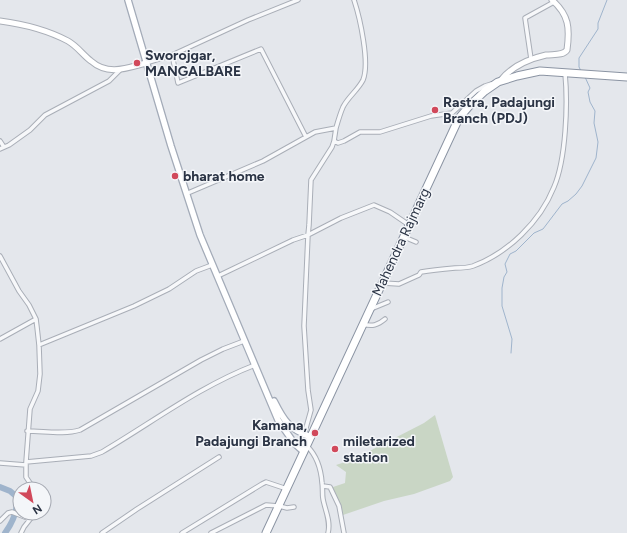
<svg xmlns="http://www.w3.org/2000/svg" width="627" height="533" font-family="Figtree,sans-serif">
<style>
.green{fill:#c9d6c5}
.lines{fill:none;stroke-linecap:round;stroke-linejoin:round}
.stream{stroke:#9fb4cc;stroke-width:1}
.river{stroke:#9fb4cc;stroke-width:6}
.street-casing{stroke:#a9aeb7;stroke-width:5.5}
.secondary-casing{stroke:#a9aeb7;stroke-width:7}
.primary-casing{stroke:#a3abb8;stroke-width:8}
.highway-casing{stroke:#8b94a3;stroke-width:9}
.street{stroke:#f7f8fa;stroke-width:3.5}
.secondary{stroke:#fff;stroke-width:5}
.primary{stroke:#fff;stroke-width:5.5}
.highway{stroke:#fff;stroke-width:7}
.poi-dot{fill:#d1495b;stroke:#f4f6f9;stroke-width:1.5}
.labels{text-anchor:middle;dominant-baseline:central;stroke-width:3;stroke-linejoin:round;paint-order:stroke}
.poi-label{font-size:14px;font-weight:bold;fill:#2b3445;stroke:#f4f6f9;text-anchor:start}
.street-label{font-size:14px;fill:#2b3445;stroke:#f4f6f9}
</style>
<rect width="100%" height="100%" fill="#e4e7ec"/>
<path class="green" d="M435,415L453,477L450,481L414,494L384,501L343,515L330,488L345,483L346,472L336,465L354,459L424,423Z"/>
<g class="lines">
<path class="stream" d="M581,71L579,67V58L598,29V23L607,0
M511,353L512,339L502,306V288L504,277L507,272L505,264L510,254L516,251L534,233L543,229L562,204L568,201L576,194L582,186L596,158L598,142L594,123L595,111L590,102L588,92L590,88L585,77"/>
<path class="river" d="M0,487L10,491L17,497C18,511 13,522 5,533"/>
<defs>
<path id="street" d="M172,55L178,83L261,49L306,137
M531,59L525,18L554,2
M149,62L172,55L248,20L298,0
M336,128C338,121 340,114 343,107C348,97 358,90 363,80C370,63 360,18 354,0
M0,141L4,147
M334,141L338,143L344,141L360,132H380L431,116L452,113L476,91L485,86L491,84
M0,149L9,145L30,130L45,115L109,81L120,70
M188,193L263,161L315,132L336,128L334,141L332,147L311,180L309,225L308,235L341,218L374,205L390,212L409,225
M404,237L416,242
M0,256L19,291L29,305L36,319L37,327L39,345L40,374L38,391L30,409L26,462V477L34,489
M220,275L293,240L308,235L304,326L308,390L311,410L304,435
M383,283L399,284L419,275L421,272C433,270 444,269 455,268C461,268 467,268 473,266C508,253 540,222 554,187C566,159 568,104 565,73
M371,309L388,302
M363,324C372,327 378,325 385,319
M0,339L36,319
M39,345L134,306L169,289L196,271L212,265
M27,431C44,431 64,435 80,430L201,360L223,349L244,341
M307,446C317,456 321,469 322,483C323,488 322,494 323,499C325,510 331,521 328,533
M26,462L91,456L102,452C153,422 200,386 255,365
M0,463L26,465
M323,486L330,487L339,506L344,533
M0,521L8,513L12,512L30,519
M21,533L24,527L35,513
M102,533L137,509L219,457
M182,533L262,484L266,482L287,489
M211,533L266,505L279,506L287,508L294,507"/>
<path id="secondary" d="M0,21C23,24 47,30 68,41C77,46 83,55 91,61C108,76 127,68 146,63
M500,81C511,67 528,59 546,55C553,54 563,56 567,50C570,28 569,15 552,0"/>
<path id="primary" d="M128,0L171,146L200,235L278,420L294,443L304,452
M274,401C284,421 289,429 311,437"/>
<path id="highway" d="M266,533L459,118L471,104L485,91L498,82L517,76L540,71L627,77"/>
</defs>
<use href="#street" class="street-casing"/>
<use href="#secondary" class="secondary-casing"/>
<use href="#primary" class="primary-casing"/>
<use href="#highway" class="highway-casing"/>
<use href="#street" class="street"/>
<use href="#secondary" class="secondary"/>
<use href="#primary" class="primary"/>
<use href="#highway" class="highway"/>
</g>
<g class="poi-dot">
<circle cx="137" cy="63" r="4"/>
<circle cx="435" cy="110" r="4"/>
<circle cx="175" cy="176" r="4"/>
<circle cx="315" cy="433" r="4"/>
<circle cx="335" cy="449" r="4"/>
</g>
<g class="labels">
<g class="poi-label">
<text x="145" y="55">Sworojgar,<tspan x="145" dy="16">MANGALBARE</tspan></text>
<text x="443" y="102">Rastra, Padajungi<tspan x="443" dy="16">Branch (PDJ)</tspan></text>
<text x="183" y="176">bharat home</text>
<text x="307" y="425" text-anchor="end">Kamana,<tspan x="307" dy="16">Padajungi Branch</tspan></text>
<text x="343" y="441">miletarized<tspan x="343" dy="16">station</tspan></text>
</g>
<g class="street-label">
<text transform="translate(401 242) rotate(-65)">Mahendra Rajmarg</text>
</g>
</g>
<g transform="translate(32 501) rotate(147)"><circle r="19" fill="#f4f6f9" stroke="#a4a8b1"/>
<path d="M0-3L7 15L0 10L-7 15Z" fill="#d1495b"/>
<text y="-6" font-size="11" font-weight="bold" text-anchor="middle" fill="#2b3445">N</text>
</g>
</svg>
